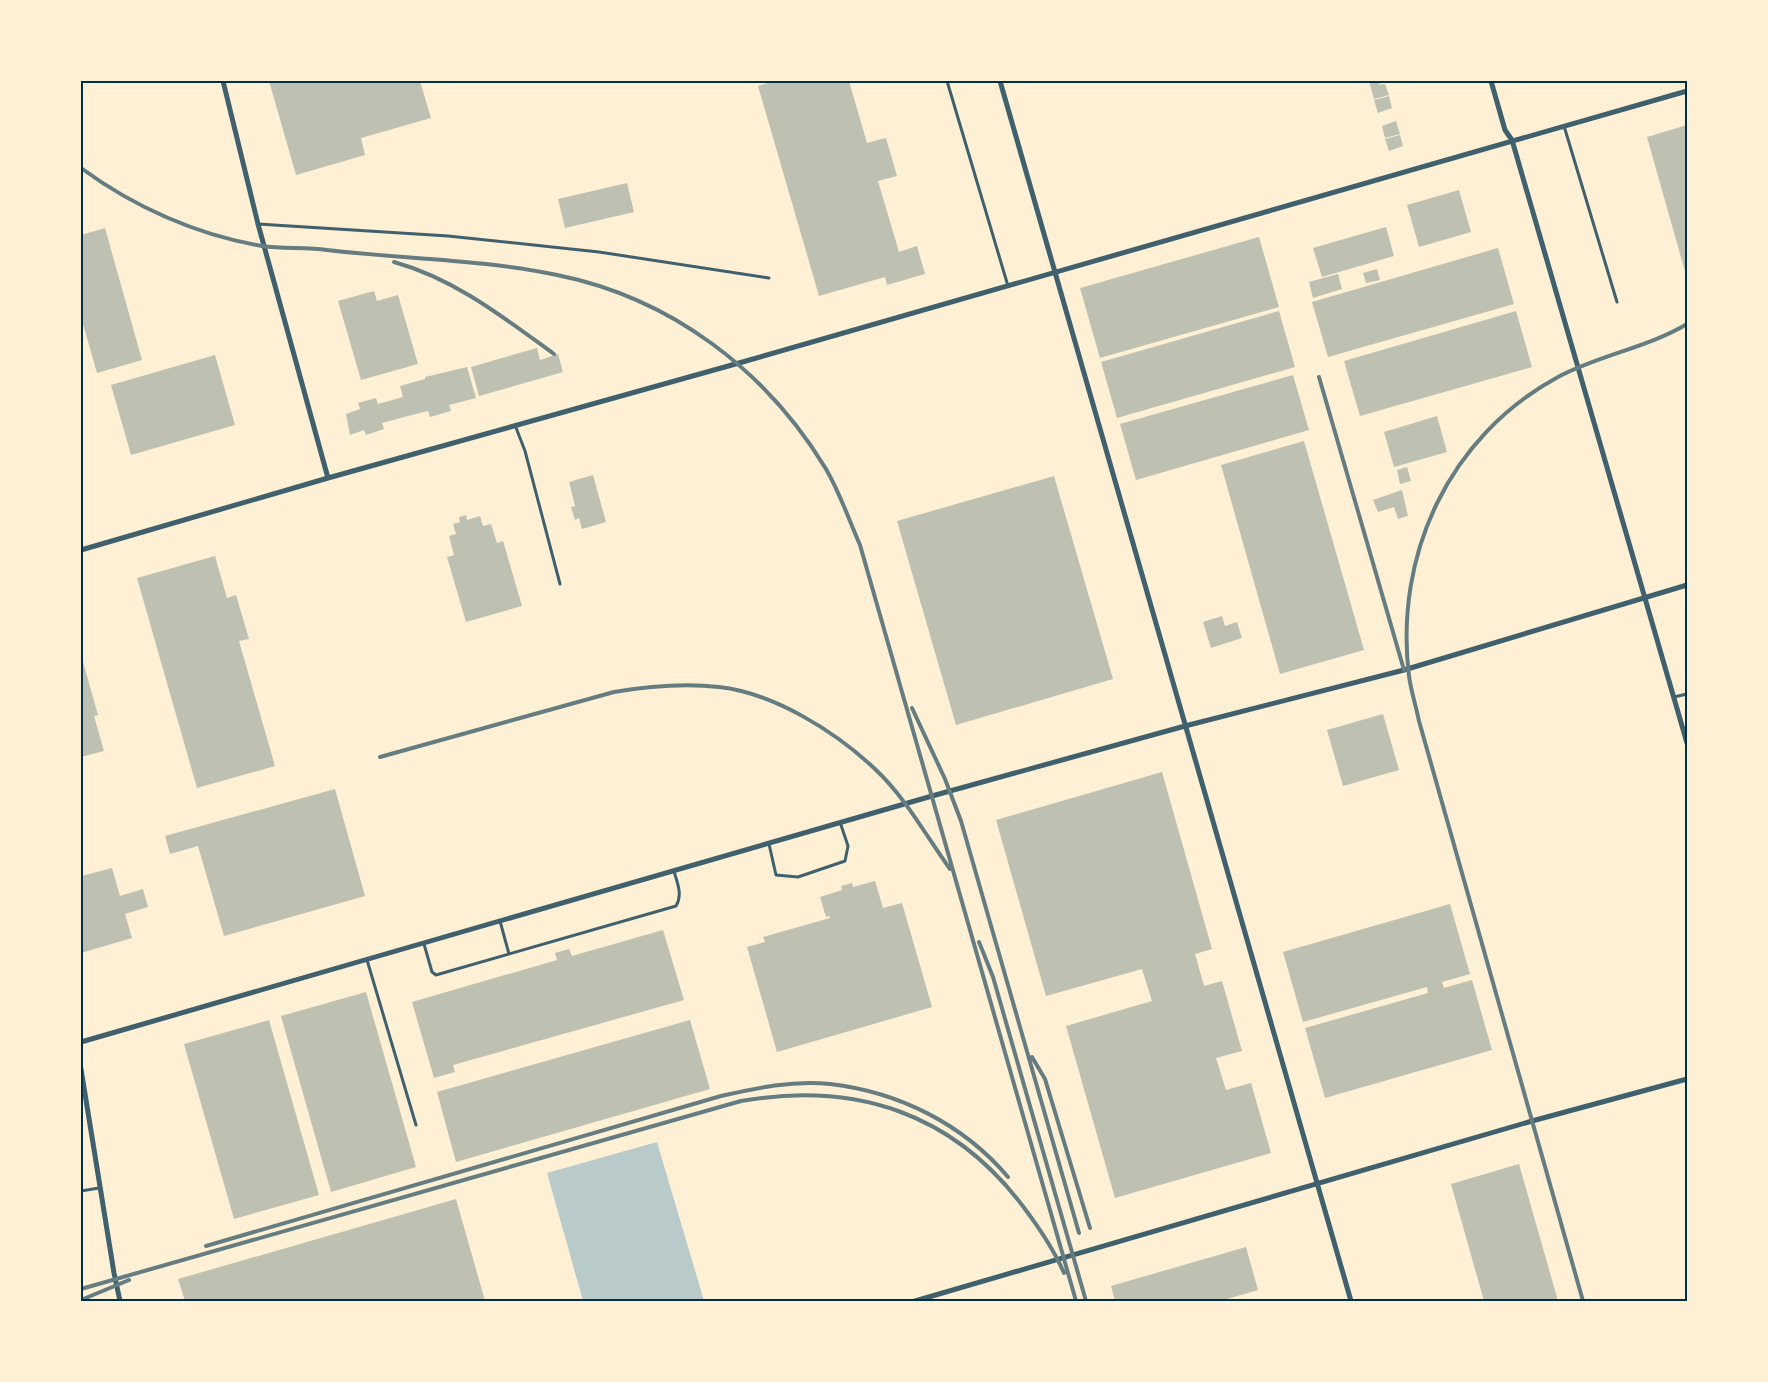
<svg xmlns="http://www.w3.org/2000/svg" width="1768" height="1382" font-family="'Noto Serif',serif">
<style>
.green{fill:#b9caca}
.building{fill:#bec0b2}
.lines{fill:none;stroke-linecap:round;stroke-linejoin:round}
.service{stroke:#3f606c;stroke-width:3}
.minor{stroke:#3f606c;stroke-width:5}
.rail{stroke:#657d81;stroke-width:4}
.neatline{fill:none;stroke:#003049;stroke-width:2}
</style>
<rect width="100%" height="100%" fill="#fdf0d5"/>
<path class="green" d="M657,1142L704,1301H583L547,1173Z"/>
<path class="building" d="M269,81H420L431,118L361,138L365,155L296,175Z
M774,81H849L867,143L886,138L897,176L878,181L899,252L917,246L925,274L887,285L885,277L819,296L758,86Z
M1369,81H1385L1378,85L1385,84L1389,95L1374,99Z
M1389,96L1392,108L1378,113L1374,100Z
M1396,121L1400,134L1385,138L1382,126Z
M1687,125V275H1686L1647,137Z
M1400,135L1403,146L1389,151L1385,139Z
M627,183L634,212L565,228L558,199Z
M1459,190L1471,232L1419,247L1407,205Z
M1386,227L1394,256L1322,277L1313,248Z
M105,228L142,360L97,373L81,317V235Z
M1259,237L1279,307L1100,358L1080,288Z
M1498,248L1514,304L1328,357L1312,302Z
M1377,269L1380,280L1366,283L1363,273Z
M1338,274L1342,289L1313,298L1309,282Z
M374,291L377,301L398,295L418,364L361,380L338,301Z
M1279,311L1295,367L1117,418L1101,362Z
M1516,311L1532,367L1360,416L1344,361Z
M537,348L540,360L558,354L563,372L479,396L471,367Z
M215,355L235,425L131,455L111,385Z
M467,367L476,398L449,405L451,411L430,417L428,411L408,416L382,423L384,429L366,435L364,430L350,435L346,414L360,409L358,403L376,398L378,404L403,397L400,386L425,379V377Z
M1293,375L1309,430L1136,480L1120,424Z
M1437,416L1447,452L1394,467L1384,432Z
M1304,441L1364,650L1280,674L1221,465Z
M1407,467L1411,481L1400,484L1397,470Z
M593,475L606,522L582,529L579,518L575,520L571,507L575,506L569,482Z
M1054,476L1113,679L956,725L897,521Z
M1402,490L1408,516L1398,519L1394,507L1378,512L1373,500Z
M466,515L467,520L480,516L483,526L491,524L497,543L503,541L522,606L466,622L447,557L454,555L449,536L456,534L453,524L460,522L459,517Z
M215,556L227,598L236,595L249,639L239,641L275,766L197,788L137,578Z
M1222,616L1225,626L1237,622L1242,638L1211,648L1203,622Z
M83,662L98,715L94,716L104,751L81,757V663Z
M1383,714L1399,770L1343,786L1327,730Z
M1162,772L1212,949L1195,954L1204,986L1222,981L1242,1051L1216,1058L1226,1090L1251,1083L1271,1153L1115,1198L1066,1026L1152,1001L1142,969L1046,996L996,820Z
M335,789L365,896L224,936L198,846L170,854L165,836Z
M112,868L120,896L143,889L148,907L125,914L132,938L81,953V876Z
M875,881L883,908L902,903L932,1007L777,1052L747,947L765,942L763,937L830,918L829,916L826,917L820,897L842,890L841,886L852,883L853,887Z
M1450,904L1470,974L1442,982L1444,988L1472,980L1492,1050L1325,1098L1305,1028L1428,993L1427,987L1303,1022L1283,952Z
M663,930L684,1000L453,1065L455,1072L434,1078L412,1002L557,960L555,953L569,949L572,956Z
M366,992L416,1167L331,1192L281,1016Z
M269,1020L319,1195L234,1219L184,1044Z
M690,1020L710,1089L456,1162L437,1092Z
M1519,1164L1558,1301H1484L1451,1184Z
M456,1199L485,1301H185L178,1279Z
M1246,1247L1258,1290L1227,1299L1228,1301H1115L1111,1286Z"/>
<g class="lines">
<path class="service" d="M947,81L1008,286
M1564,126L1617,302
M258,224L448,236L599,252L769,278
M515,425L525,451L560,584
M1674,697L1687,694
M769,844L776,875L798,877L845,861L848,846L840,822
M500,921L509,954
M424,944L432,972L436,975L676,906C683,894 677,883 674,871
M367,960L416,1125
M81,1191L99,1188"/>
<path class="minor" d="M223,81L258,224L328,478
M1000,81L1351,1301
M1491,81L1505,130L1512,140L1687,743
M81,550L328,478L739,363L1687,91
M81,1042L932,796L1185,726L1404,670L1687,585
M81,1069L114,1273L120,1301
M915,1301L1532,1121L1687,1079"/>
<path class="rail" d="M81,168C134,207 197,235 262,246C283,249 306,247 327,250C403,259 481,259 557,275C671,298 766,370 826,469C840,493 849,520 860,545L1076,1301
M394,262C455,279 503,317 554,354
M1319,377L1404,670
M912,708L945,779L961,821L1079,1233
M380,757L614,692C649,686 684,683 719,687C774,693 836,732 875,769C906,798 926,836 950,869
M979,942L993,977L1086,1301
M1032,1057L1045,1079L1090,1228
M206,1246L721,1096C756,1088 793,1080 830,1084C899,1092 963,1124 1008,1177
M81,1289L741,1101C856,1081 954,1113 1025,1209C1040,1229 1054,1250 1064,1273
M81,1300L129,1280
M1583,1301L1419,721C1416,706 1411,691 1409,676C1394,555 1449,436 1558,377C1599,355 1647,348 1687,324"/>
</g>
<rect width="1768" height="1382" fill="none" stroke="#fdf0d5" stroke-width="165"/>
<rect x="82" y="82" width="1604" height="1218" class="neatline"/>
</svg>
